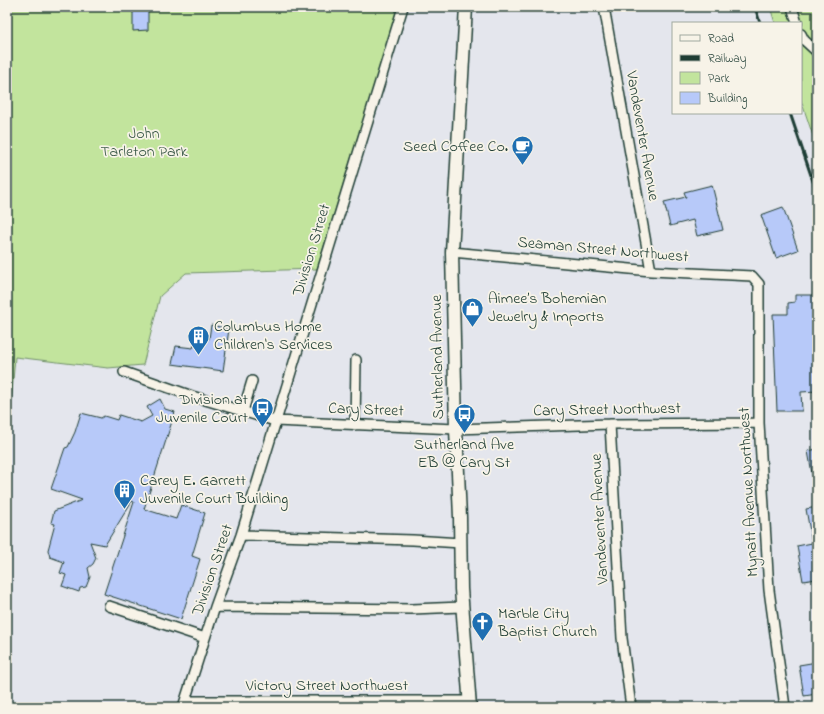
<svg xmlns="http://www.w3.org/2000/svg" width="824" height="714" font-family="'Indie Flower',sans-serif">
<style>
.green{fill:#c2e49d;stroke:#709068}
.building{fill:#b7c9f9;stroke:#1f3d34}
.lines{fill:none;stroke-linecap:round;stroke-linejoin:round}
.minor-casing{stroke:#1f3d34;stroke-width:12}
.tertiary-casing{stroke:#1f3d34;stroke-width:15}
.minor{stroke:#f7f3e8;stroke-width:9}
.tertiary{stroke:#f7f3e8;stroke-width:12}
.rail{stroke:#1f3d34;stroke-width:3}
.labels{text-anchor:middle;dominant-baseline:central;stroke-width:3.5;stroke-linejoin:round;paint-order:stroke}
.park-label{font-size:16px;fill:#375644;stroke:#f7f3e8}
.street-label{font-size:16px;fill:#1f3d34;stroke:#f7f3e8}
.poi-label{font-size:16px;fill:#1f3d34;stroke:#f7f3e8;text-anchor:start}
</style>
<rect width="100%" height="100%" fill="#e4e6ed"/>
<filter id="ink" filterUnits="userSpaceOnUse"><feTurbulence type="fractalNoise" baseFrequency=".025" numOctaves="2"/><feDisplacementMap in="SourceGraphic" scale="8" xChannelSelector="R" yChannelSelector="G"/><feConvolveMatrix kernelMatrix="1 2 1 2 8 2 1 2 1" color-interpolation-filters="sRGB"/></filter>
<g filter="url(#ink)">
<path class="green" d="M7,7H398L317,269L186,273L160,296L143,365L108,368L15,357L7,452Z
M770,7H817V148L801,100V23H775Z"/>
<path class="building" d="M133,7H148V30L133,31Z
M712,185L723,230L697,236L693,220L670,226L664,202L686,197L684,192Z
M783,207L798,250L776,258L761,215Z
M795,295H817V391L801,392L802,411H777L773,314H788V303L795,302Z
M211,325L229,329L223,371L172,364L176,346L193,348L196,340L203,336L209,339Z
M160,399L165,409L175,412L144,509L176,519L181,505L205,513L192,556L200,559L181,619L104,594L134,502L132,501L105,545L90,542L96,558L93,564L88,568L90,577L86,587L80,588L79,592L62,586L66,575L60,573L64,562L50,557L48,550L55,524L51,523L54,511L82,500L51,489L65,448L68,447L75,432L81,413L101,418L104,416L117,420L119,415L141,422L152,416L147,407Z
M817,449V478L813,479L808,451Z
M817,507V579L803,581L797,546L812,543L806,509Z
M817,662V694L804,696L799,665Z"/>
<g class="lines">
<defs>
<path id="minor" d="M604,7L651,271
M792,7L797,23
M801,34L804,40L817,52
M452,252L651,271L752,276L759,284V423L769,590L785,707
M124,372L192,396L275,421L456,429L610,424L759,423
M243,411L252,381
M610,424L622,638L631,707
M355,425L356,360
M241,535L413,540L461,543
M109,606L205,638
M215,607L412,609L462,607
M185,701H469
M183,707L215,607L241,535L403,7"/>
<path id="tertiary" d="M466,7L452,252L456,429L460,517L461,589L470,707"/>
</defs>
<use href="#minor" class="minor-casing"/>
<use href="#tertiary" class="tertiary-casing"/>
<use href="#minor" class="minor"/>
<use href="#tertiary" class="tertiary"/>
<path class="rail" d="M755,7L760,23
M790,113L817,193"/>
</g>
</g>
<defs>
<symbol id="cafe-pin" viewBox="-11 -11 22 30"><path d="M0 17L-7.5 6A9.5 9.5 0 1 1 7.5 6Z" fill="#1f6fb2" stroke="#f7f3e8"/><path d="M-5.5-4.5H6V0H3Q3 3.5 0 3.5H-2.5Q-5.5 3.5-5.5 0ZM3-3.2v2h1.7v-2ZM-6 4.5H4V6H-6Z" fill="#fff"/></symbol>
<symbol id="shop-pin" viewBox="-11 -11 22 30"><path d="M0 17L-7.5 6A9.5 9.5 0 1 1 7.5 6Z" fill="#1f6fb2" stroke="#f7f3e8"/><path d="M-5-2.5h2.3a2.7 3.5 0 0 1 5.4 0H5L5.5 6h-11ZM-1.5-2.5h3a1.5 2.3 0 0 0-3 0Z" fill="#fff"/></symbol>
<symbol id="building-pin" viewBox="-11 -11 22 30"><path d="M0 17L-7.5 6A9.5 9.5 0 1 1 7.5 6Z" fill="#1f6fb2" stroke="#f7f3e8"/><path d="M-4-6H4V6H1V3H-1V6H-4ZM-2.5-4.3h1.7v1.8h-1.7ZM.8-4.3h1.7v1.8H.8ZM-2.5-1h1.7V.8h-1.7ZM.8-1h1.7V.8H.8Z" fill="#fff"/></symbol>
<symbol id="bus-pin" viewBox="-11 -11 22 30"><path d="M0 17L-7.5 6A9.5 9.5 0 1 1 7.5 6Z" fill="#1f6fb2" stroke="#f7f3e8"/><path d="M-5-6H5V4H4V6H2V4H-2V6H-4V4H-5ZM-3.5-4V0h7V-4ZM-3.5 1.2v1.5H-2V1.2ZM2 1.2v1.5H3.5V1.2Z" fill="#fff"/></symbol>
<symbol id="church-pin" viewBox="-11 -11 22 30"><path d="M0 17L-7.5 6A9.5 9.5 0 1 1 7.5 6Z" fill="#1f6fb2" stroke="#f7f3e8"/><path d="M-1.2-6h2.4v3.5h3.3v2.4h-3.3V6h-2.4V-.1h-3.3v-2.4h3.3Z" fill="#fff"/></symbol>
</defs>
<g fill-rule="evenodd">
<use href="#cafe-pin" x="510" y="134" width="25" height="34"/>
<use href="#shop-pin" x="460" y="296" width="25" height="34"/>
<use href="#building-pin" x="186" y="324" width="25" height="34"/>
<use href="#bus-pin" x="250" y="396" width="25" height="34"/>
<use href="#bus-pin" x="452" y="402" width="25" height="34"/>
<use href="#building-pin" x="112" y="478" width="25" height="34"/>
<use href="#church-pin" x="470" y="610" width="25" height="34"/>
</g>
<g class="labels">
<g class="park-label">
<text x="144" y="134">John<tspan x="144" dy="18">Tarleton Park</tspan></text>
</g>
<g class="street-label">
<text transform="translate(642 136) rotate(80)">Vandeventer Avenue</text>
<text transform="translate(312 250) rotate(-73)">Division Street</text>
<text transform="translate(603 250) rotate(5)">Seaman Street Northwest</text>
<text transform="translate(438 357) rotate(-91)">Sutherland Avenue</text>
<text transform="translate(366 410) rotate(2)">Cary Street</text>
<text transform="translate(607 410) rotate(-1)">Cary Street Northwest</text>
<text transform="translate(749 492) rotate(-93)">Mynatt Avenue Northwest</text>
<text transform="translate(600 519) rotate(-93)">Vandeventer Avenue</text>
<text transform="translate(213 570) rotate(-71)">Division Street</text>
<text x="327" y="686">Victory Street Northwest</text>
</g>
<g class="poi-label">
<text x="508" y="147" text-anchor="end">Seed Coffee Co.</text>
<text x="488" y="299">Aimee’s Bohemian<tspan x="488" dy="18">Jewelry &amp; Imports</tspan></text>
<text x="214" y="327">Columbus Home<tspan x="214" dy="18">Children's Services</tspan></text>
<text x="248" y="400" text-anchor="end">Division at<tspan x="248" dy="18">Juvenile Court</tspan></text>
<text x="464" y="445" text-anchor="middle">Sutherland Ave<tspan x="464" dy="18">EB @ Cary St</tspan></text>
<text x="140" y="481">Carey E. Garrett<tspan x="140" dy="18">Juvenile Court Building</tspan></text>
<text x="498" y="614">Marble City<tspan x="498" dy="18">Baptist Church</tspan></text>
</g>
</g>
<rect width="824" height="714" fill="none" stroke="#f7f3e8" stroke-width="24"/>
<rect x="12" y="12" width="800" height="690" fill="none" stroke="#1f3d34" stroke-width="1.5" filter="url(#ink)"/>
<rect x="672" y="22" width="130" height="92" fill="#f7f3e8" stroke="#a1aaa0"/>
<rect x="680" y="35" width="20" height="6" fill="#f7f3e8" stroke="#a1aaa0"/>
<text x="708" y="42" font-size="12" fill="#1f3d34">Road</text>
<rect x="680" y="55" width="20" height="6" fill="#1f3d34" stroke="#a1aaa0"/>
<text x="708" y="62" font-size="12" fill="#1f3d34">Railway</text>
<rect x="680" y="72" width="20" height="12" fill="#c2e49d" stroke="#a1aaa0"/>
<text x="708" y="82" font-size="12" fill="#1f3d34">Park</text>
<rect x="680" y="92" width="20" height="12" fill="#b7c9f9" stroke="#a1aaa0"/>
<text x="708" y="102" font-size="12" fill="#1f3d34">Building</text>
</svg>
